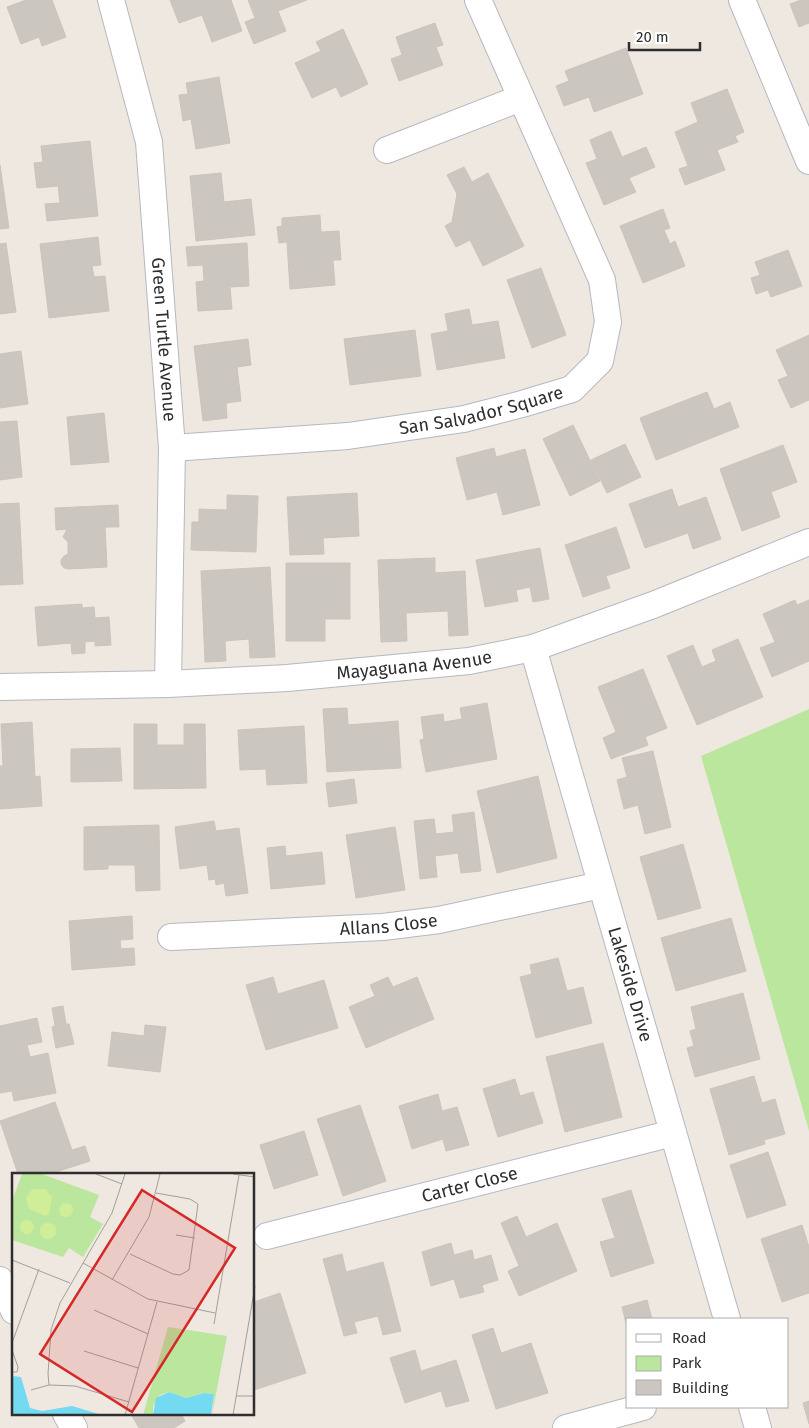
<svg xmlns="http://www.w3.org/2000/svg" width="809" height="1428" font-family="'Fira Sans',sans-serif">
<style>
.green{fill:#bbe69d}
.building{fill:#cbc6bf;stroke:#cbc4ba}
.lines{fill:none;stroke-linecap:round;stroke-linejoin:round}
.street-casing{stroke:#b4b8c1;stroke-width:28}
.street{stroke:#fff;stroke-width:26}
.labels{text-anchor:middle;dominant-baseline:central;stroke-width:4;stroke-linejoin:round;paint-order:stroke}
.street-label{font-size:18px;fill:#2e2e2e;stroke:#fff}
.inset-road{fill:none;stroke:#a29e99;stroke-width:1}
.view{fill:#d62828;fill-opacity:0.15;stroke:#d62828;stroke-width:2.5}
.inset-edge{fill:none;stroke:#2e2e2e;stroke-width:2.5}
</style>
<rect width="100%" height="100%" fill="#efe8e1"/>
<path class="green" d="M809,709V1131L701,756Z"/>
<path class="building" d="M26,0H52L66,37L42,46L39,37L21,44L7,7Z
M170,0H231L242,31L212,42L202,15L179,23Z
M248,0H307L278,11L286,31L254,44L245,22L255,18Z
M801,0H809V23L799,27L790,4Z
M435,23L443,45L436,47L443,65L399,81L391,59L402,55L396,37Z
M343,29L368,84L341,97L336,87L312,98L295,63L321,51L316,42Z
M626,48L643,94L594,112L589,97L564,106L556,86L569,81L565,71Z
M219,77L230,143L196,149L191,119L183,121L179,95L188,94L186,83Z
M727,89L744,132L735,136L738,142L717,150L725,170L685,185L679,169L688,166L675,132L698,122L691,103Z
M611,131L622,157L646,147L655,167L629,178L636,192L604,205L586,163L597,159L590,140Z
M90,141L98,216L47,221L45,204L60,203L58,186L37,188L34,163L43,162L41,146Z
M0,165L9,228L0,229Z
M464,167L472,182L488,173L524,246L483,266L470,240L456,247L445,226L452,222L457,194L447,175Z
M221,173L224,202L251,199L255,235L196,241L190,176Z
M663,209L670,228L664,230L670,244L675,241L685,266L643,283L620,226Z
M320,215L321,232L339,231L341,260H333L335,285L290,289L287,242L279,243L277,227L282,226V218Z
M98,237L101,265L92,266L94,277L105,276L109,311L49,318L40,244Z
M6,243L16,312L0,314V244Z
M247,243L249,286L230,287L232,309L198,311L196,282L204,281L203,265L188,266L186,247Z
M788,250L802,286L771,297L768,290L756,294L751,278L760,275L755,262Z
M541,268L566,335L532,348L507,280Z
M469,309L472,325L498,321L505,358L437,370L431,334L448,331L445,314Z
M415,330L421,376L350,385L344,339Z
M809,335V400L791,408L778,380L788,376L776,350Z
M248,339L251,365L237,367L241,401L226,403L227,418L203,421L194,346Z
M21,351L28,404L0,408V354Z
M707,392L714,409L730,402L739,427L656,460L640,418Z
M104,413L109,462L71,465L67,417Z
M17,421L22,477L0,480V422Z
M573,425L600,481L570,496L543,439Z
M625,444L641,477L607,493L591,460Z
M783,445L797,482L771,492L780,517L742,531L720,469Z
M494,448L496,457L525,449L540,505L503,515L497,492L467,500L456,458Z
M672,489L678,507L706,497L721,539L693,549L688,533L645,548L629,504Z
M357,493L359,536L323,538L324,554L290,555L287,497Z
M227,495L258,496L256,552L191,550L192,522H199V509L227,510Z
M19,503L23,584L0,585V504Z
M118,505L119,527H105L107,567L69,569L64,568L61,564V560L64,556L68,554V542L63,537L67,529L56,530L55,508Z
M616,527L630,568L606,576L610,588L583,597L565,545Z
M540,548L549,599L533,602L530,587L516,590L518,601L485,607L476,560Z
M435,558V573L465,571L468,635L449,636L448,611L406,613L407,641L381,642L378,560Z
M286,563H350V619H325V641H286Z
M270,567L275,657L250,658L249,639L225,641L226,661L205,662L201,571Z
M795,600L797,605L809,600V661L772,677L760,648L775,642L763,614Z
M82,604V608L94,607L95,618L109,617L111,645L95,646V641L85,642V653L72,654L71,643L38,646L35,607Z
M738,639L763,697L697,725L667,656L693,645L702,667L716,661L712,650Z
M643,669L667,728L645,737L648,745L611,759L603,738L616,732L598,687Z
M487,703L497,759L426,772L420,740L424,739L421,717L443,714L444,722L462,719L460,708Z
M347,708L348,725L398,721L401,768L327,772L323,709Z
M32,722L35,777L40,776L42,806L0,809V766H3L1,724Z
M134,724H157V745H184V724H205L206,788L134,789Z
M304,726L307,783L267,785L266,769L240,770L238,730Z
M120,748L122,781L71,782V749Z
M653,751L671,827L645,834L638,805L624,809L617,780L627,777L622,758Z
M538,776L557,858L497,873L477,791Z
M354,779L357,803L329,807L326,783Z
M474,812L481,871L461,873L458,853L435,856L437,877L420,879L414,821L434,819L436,834L454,832L452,815Z
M214,821L216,831L239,828L248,893L226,896L224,883L216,885L215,879L209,880L207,865L180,869L175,827Z
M159,825L160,890L136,891L135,865H108V869L84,870V827Z
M395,827L405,890L356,898L346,835Z
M683,844L701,908L658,920L640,857Z
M285,846L286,856L322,852L325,884L271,889L267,848Z
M132,916L133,939L120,940L121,949L134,948L135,965L72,970L69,921Z
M731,918L746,971L676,991L661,938Z
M558,958L567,991L583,987L592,1023L536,1038L520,977L532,974L530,965Z
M273,977L278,994L324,980L338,1028L266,1050L246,985Z
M388,977L393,987L417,977L434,1019L366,1048L349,1007L375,996L370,985Z
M743,993L760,1059L695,1077L687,1048L694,1046L690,1031L696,1029L691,1007Z
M63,1006L66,1024H69L74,1044L56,1048L52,1027L55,1026L52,1008Z
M37,1018L42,1042L27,1045L30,1057L48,1053L56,1093L14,1101L12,1091L0,1093V1026Z
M145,1025L166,1027L160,1072L108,1066L112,1032L144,1036Z
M603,1043L622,1117L565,1132L546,1057Z
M754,1076L762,1103L775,1099L785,1134L764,1140L765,1144L729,1155L710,1089Z
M515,1079L520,1096L533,1092L543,1123L498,1137L483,1089Z
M438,1094L442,1111L457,1107L469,1145L446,1151L443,1139L412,1149L399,1106Z
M55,1102L72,1150L85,1146L90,1161L50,1174H18L0,1121Z
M360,1105L386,1181L343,1196L317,1119Z
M304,1131L318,1175L274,1189L260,1145Z
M768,1152L786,1205L747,1218L730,1165Z
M631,1190L654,1263L611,1277L600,1242L615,1238L602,1199Z
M517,1216L526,1237L557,1223L577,1271L519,1296L508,1271L519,1266L501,1223Z
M802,1225L809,1247V1293L782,1302L761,1239Z
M451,1243L454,1255L472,1250L474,1260L491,1255L498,1280L482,1285L484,1292L460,1298L454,1279L431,1286L422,1252Z
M342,1254L346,1272L383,1262L401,1331L383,1335L378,1316L354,1322L357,1333L344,1336L323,1259Z
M280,1293L306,1373L254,1390V1326H256L254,1320V1302Z
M647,1300L652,1319H628V1331L622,1307Z
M493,1328L501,1353L531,1343L548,1393L496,1409L472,1335Z
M415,1350L421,1371L456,1360L469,1401L446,1407L441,1391L405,1403L390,1358Z
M809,1401V1424L803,1403Z
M131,1414H181L185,1421L174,1428H139Z"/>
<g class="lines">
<defs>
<g id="street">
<path id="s1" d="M111,0L149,142L172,448L168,684"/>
<path d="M742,0L809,161"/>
<path d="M387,150L521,98"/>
<path id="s2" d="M172,448L348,436L464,419L522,404L572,389L600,361L608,322L602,280L478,0"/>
<path id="s3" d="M533,648L727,1319"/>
<path id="s4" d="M0,687L168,684L287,678L469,661L533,648L653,605L809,542"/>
<path id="s5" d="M171,937L383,927L439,920L601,885"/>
<path id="s6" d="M267,1236L673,1133"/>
<path d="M0,1280L14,1311"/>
<path d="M752,1407L758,1428"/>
<path d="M66,1414L74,1428"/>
<path d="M566,1428L643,1407"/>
</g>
</defs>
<use href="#street" class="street-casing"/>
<use href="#street" class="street"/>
</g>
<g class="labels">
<g class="street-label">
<text stroke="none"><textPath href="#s1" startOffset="345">Green Turtle Avenue</textPath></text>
<text stroke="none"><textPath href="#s2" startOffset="312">San Salvador Square</textPath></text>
<text stroke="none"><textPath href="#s4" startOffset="415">Mayaguana Avenue</textPath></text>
<text stroke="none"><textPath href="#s5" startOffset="218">Allans Close</textPath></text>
<text stroke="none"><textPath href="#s3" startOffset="350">Lakeside Drive</textPath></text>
<text stroke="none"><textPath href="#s6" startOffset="209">Carter Close</textPath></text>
</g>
</g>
<g transform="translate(12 1173)">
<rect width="242" height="242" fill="#efe8e1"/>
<path d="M10,1H30L87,22L78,44L91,51L71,84L57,75L51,84L0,67V28ZM156,154L215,163L200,242L202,221L191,220L174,225L157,219L148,222L141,233V242H131Z" fill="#bbe69d"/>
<path d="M20,16H33L40,24L37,41L33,43L17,36L14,25ZM47 37a7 7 0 1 1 14 0a7 7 0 1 1-14 0ZM8 54a7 7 0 1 1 14 0a7 7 0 1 1-14 0ZM28 58a8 8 0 1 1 16 0a8 8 0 1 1-16 0Z" fill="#d0ed98"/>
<path d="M0,203L9,204L18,235L30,238L60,233L90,242H0ZM157,219L174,225L192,220L202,221L199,242H141L144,225Z" fill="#73daf2"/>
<path class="inset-road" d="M84,1L110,11M113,1L100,40L48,130L39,157L36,201L37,212L63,213L117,229M221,1L243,4M164,62L183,65M118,81L161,101L168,102L177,97L186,31L178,26L144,20M0,87L58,110M71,90L136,126L203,140M100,107L137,44L148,1M82,137L136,161M202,151L227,2M0,170L27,96M0,177L6,194L5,199H0M72,178L126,195M19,217L37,212M224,223H243M113,242L145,129M221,242L243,113"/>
<path class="view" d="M130,17L223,75L120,239L28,181Z"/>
<rect width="242" height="242" class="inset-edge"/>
</g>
<rect x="626" y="1318" width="162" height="90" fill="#ffffff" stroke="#ababab"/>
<rect x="636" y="1334" width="25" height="8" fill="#ffffff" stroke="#ababab"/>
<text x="672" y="1343" font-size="15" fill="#2e2e2e">Road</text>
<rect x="636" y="1356" width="25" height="15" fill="#bbe69d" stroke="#ababab"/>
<text x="672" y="1368" font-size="15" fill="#2e2e2e">Park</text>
<rect x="636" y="1380" width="25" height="15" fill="#cbc6bf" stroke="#ababab"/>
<text x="672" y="1393" font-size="15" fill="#2e2e2e">Building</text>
<path d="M629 42v8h71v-8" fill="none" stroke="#2e2e2e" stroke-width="2.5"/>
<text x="636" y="42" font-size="15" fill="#2e2e2e" stroke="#ffffff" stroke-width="4" paint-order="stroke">20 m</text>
</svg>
